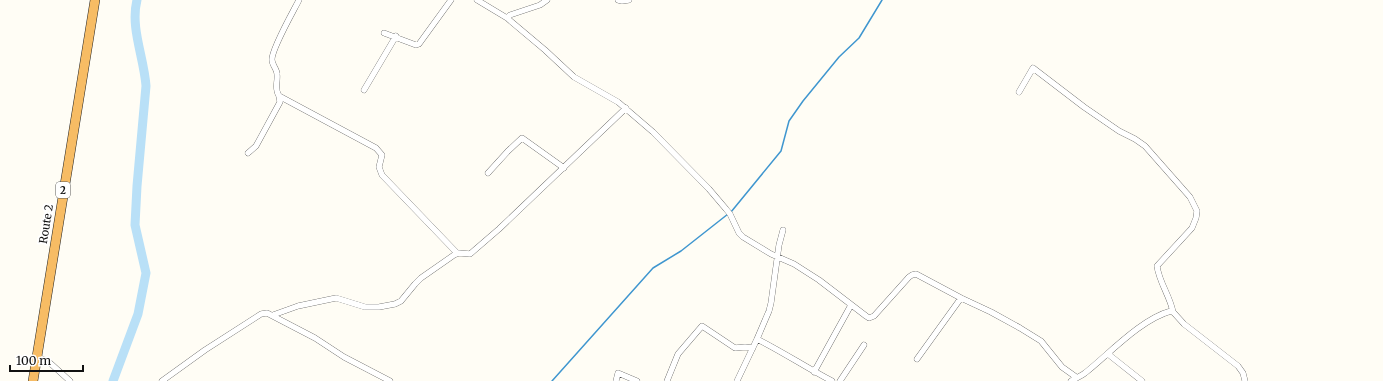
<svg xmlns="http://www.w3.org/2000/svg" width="1383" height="381" font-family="Merriweather,serif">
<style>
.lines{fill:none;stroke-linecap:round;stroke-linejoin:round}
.stream{stroke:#3f96cf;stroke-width:1.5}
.river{stroke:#b9e0f7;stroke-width:9}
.minor-casing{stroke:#444;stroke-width:6}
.trunk-casing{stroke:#222;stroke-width:10}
.minor{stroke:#fff;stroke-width:5.5}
.trunk{stroke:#f7bc64;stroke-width:9}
.labels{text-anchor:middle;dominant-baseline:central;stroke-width:4;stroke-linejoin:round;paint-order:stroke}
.shield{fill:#fff;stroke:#585858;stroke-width:1}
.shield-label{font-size:10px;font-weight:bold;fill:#111}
.street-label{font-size:11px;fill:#111;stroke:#fff}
</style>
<rect width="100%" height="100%" fill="#fffdf5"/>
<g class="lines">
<path class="stream" d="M731,212L781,151L789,121L803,101L839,57L859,38L882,0
M552,381L653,268L681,251L728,214"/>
<path class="river" d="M113,381L138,314L146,273L135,225L137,186L146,86C144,57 130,28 137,0"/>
<defs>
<path id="minor" d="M299,0C294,10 271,50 272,60C272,65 277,69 277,74C278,83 274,88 279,96L376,148L382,155L379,167L382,175L457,253
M477,0L507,18L545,50L574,77L618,102L653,132L709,189L726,209L730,214L739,233L743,237L771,254L794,264L819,280L866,316L869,318L874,316L909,277L912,275L916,274L961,298L991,312L1020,328L1041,341L1062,367L1076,377
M618,0L622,1L629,0
M507,18L510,15L540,5L547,0
M384,33L416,45L419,44L451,0
M364,90L396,36
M1019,92L1033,68L1084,107L1119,131L1135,139L1145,146L1190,197L1197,211L1196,218L1192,228L1157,266C1159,282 1170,296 1173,312
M248,153L256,146L280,102L279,96
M488,173L508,151L522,138L564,168
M783,230L779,245L771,303L769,311L757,339C783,352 807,368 832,381
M273,315L298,306L336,298L365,307H379L395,304L401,301L415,284L421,278L454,255L459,253L470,254L499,229L626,108
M1108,354L1142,381
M36,356L50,363L70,381
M917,359L961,298
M814,372L851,305
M162,381L205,350L261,314L267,313L315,338L344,357L390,381
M616,381L618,373L637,381
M667,381L678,354L702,326L735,348L745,347L753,348
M737,381L757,339
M840,381L864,345
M1071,381C1076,378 1081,376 1085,373C1109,354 1141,319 1171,311L1174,313L1184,324L1238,366L1243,373L1245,381"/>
<path id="trunk" d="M33,381L95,0"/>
</defs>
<use href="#minor" class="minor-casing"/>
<use href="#trunk" class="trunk-casing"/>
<use href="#minor" class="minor"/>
<use href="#trunk" class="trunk"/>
</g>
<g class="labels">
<rect class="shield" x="56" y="182" width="14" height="16" rx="3"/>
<g class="shield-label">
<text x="63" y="190">2</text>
</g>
<g class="street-label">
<text transform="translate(46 224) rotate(-81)">Route 2</text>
</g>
</g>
<path d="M10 365v6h73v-6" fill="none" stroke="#111111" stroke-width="2"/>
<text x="16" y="365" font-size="12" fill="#111111" stroke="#ffffff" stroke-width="3" paint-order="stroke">100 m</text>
</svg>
